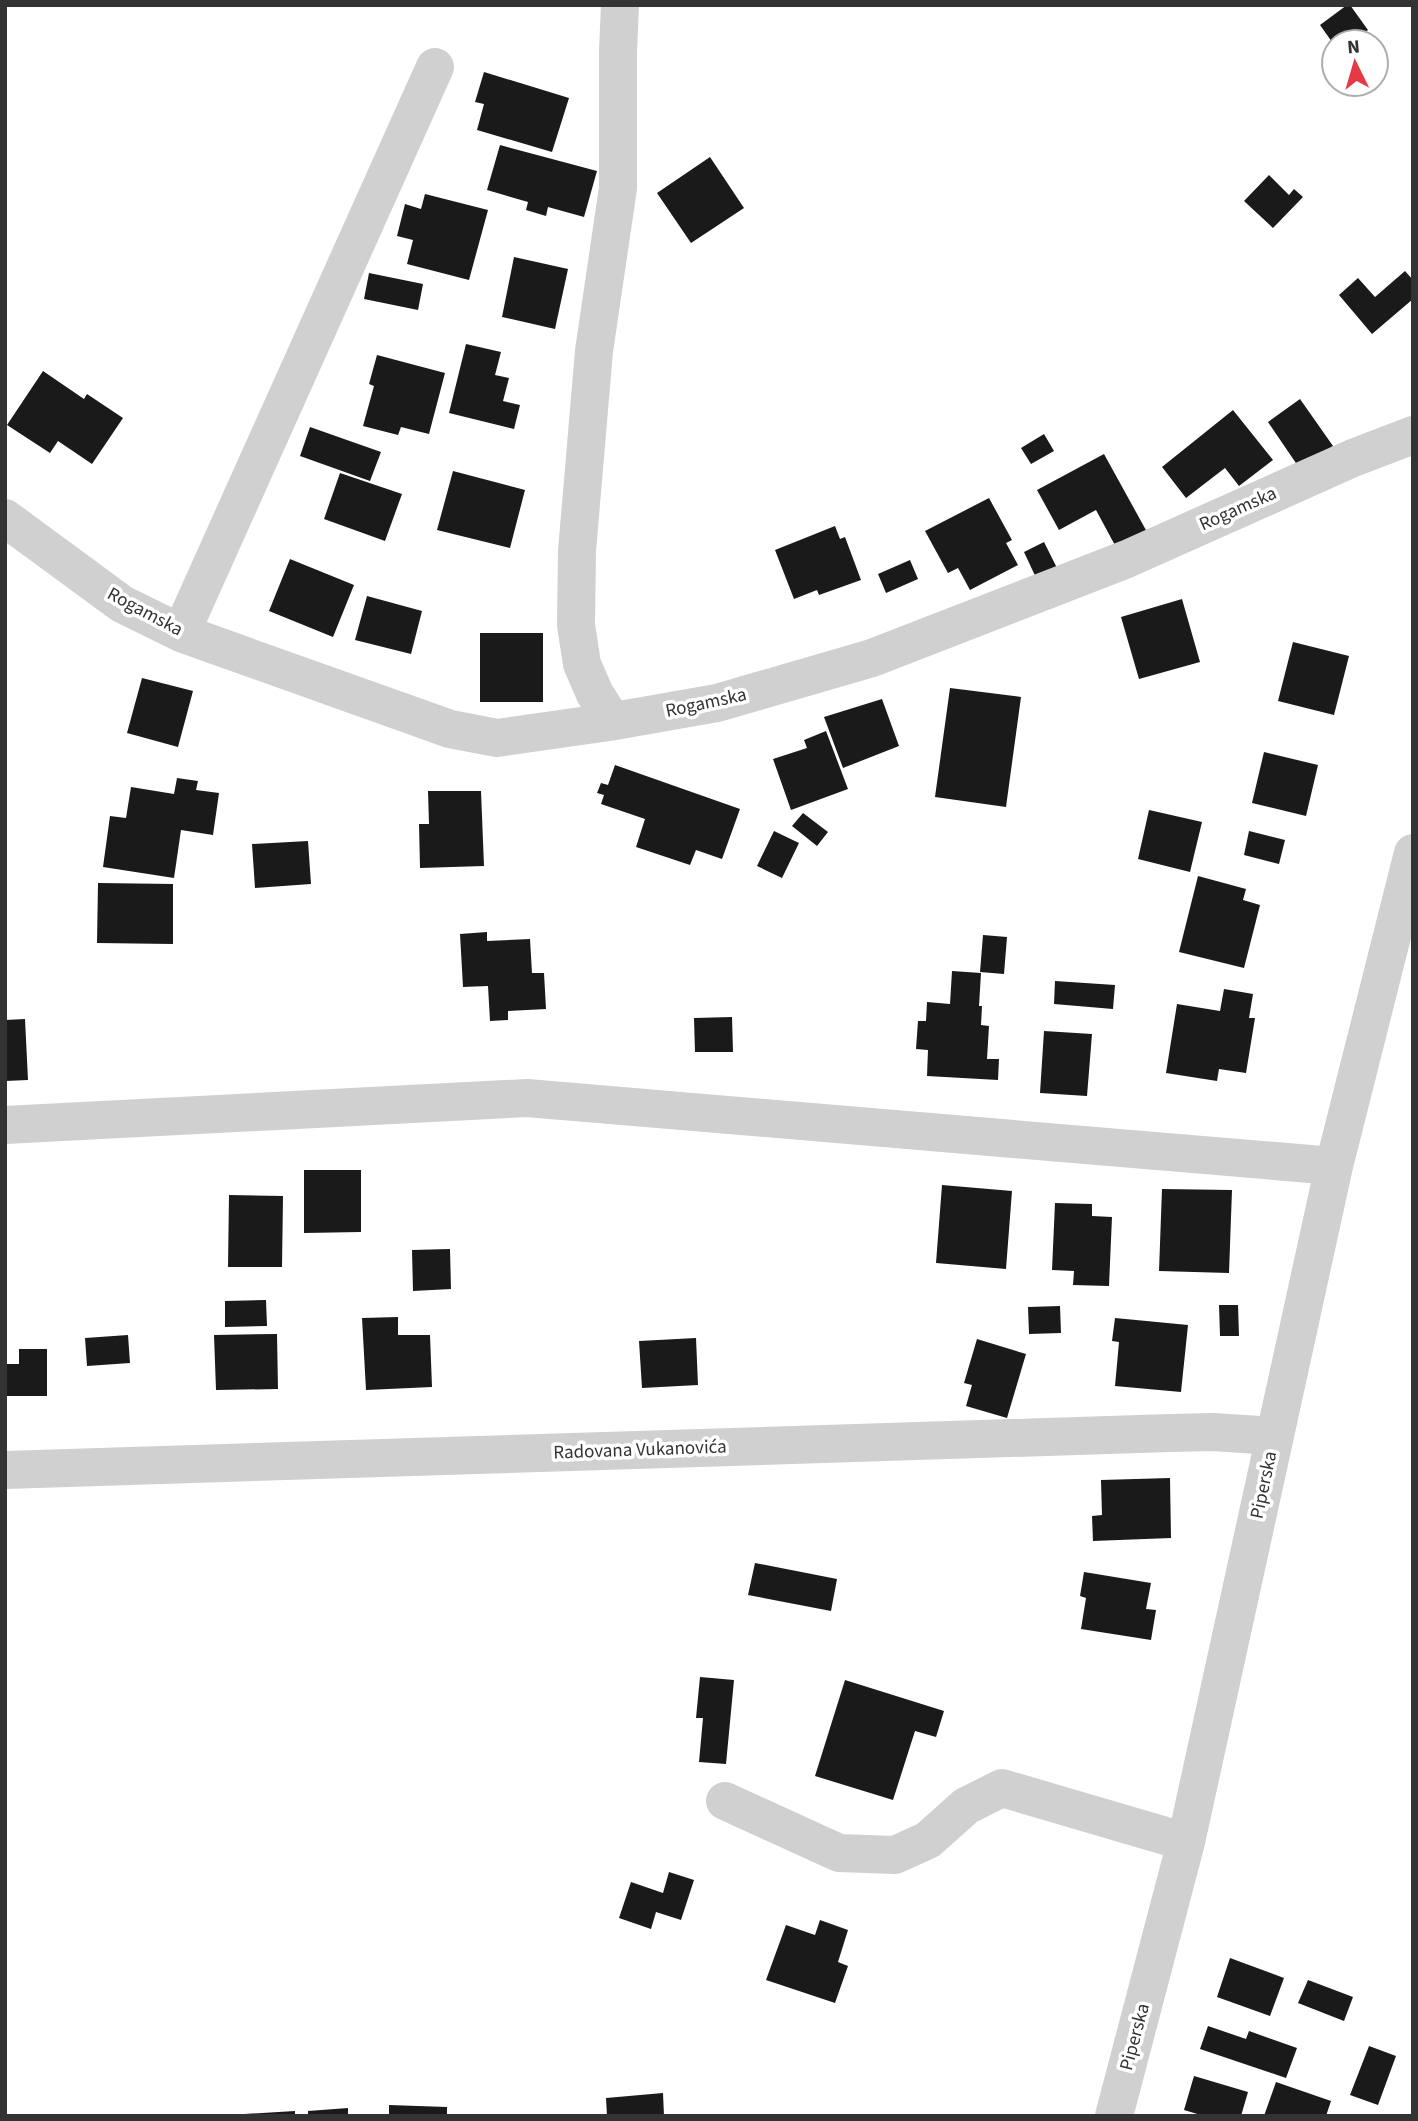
<svg xmlns="http://www.w3.org/2000/svg" width="1418" height="2121" font-family="'Source Sans 3',sans-serif">
<style>
.building{fill:#1a1a1a}
.lines{fill:none;stroke-linecap:round;stroke-linejoin:round}
.minor{stroke:#d0d0d0;stroke-width:38}
.labels{text-anchor:middle;dominant-baseline:central;stroke-width:7;stroke-linejoin:round;paint-order:stroke}
.street-label{font-size:19px;fill:#333;stroke:#fff}
</style>
<rect width="100%" height="100%" fill="#fff"/>
<path class="building" d="M1347,5H1350L1368,30L1352,42H1332L1320,25Z
M484,72L569,98L552,152L477,130L484,104L475,102Z
M500,145L597,171L584,217L548,207L546,216L526,210L528,202L487,190Z
M710,157L744,208L691,243L657,193Z
M1269,175L1289,195L1294,189L1303,197L1273,228L1244,201Z
M425,194L488,210L469,280L407,264L413,240L397,236L405,204L421,209Z
M514,257L568,269L555,329L502,317Z
M1405,271L1413,280V299L1372,334L1339,295L1358,278L1375,297Z
M369,273L423,284L418,310L364,299Z
M466,344L501,352L495,375L509,378L503,401L520,405L514,429L449,413Z
M377,355L445,373L429,434L401,427L398,435L363,426L374,386L369,384Z
M43,371L84,399L87,394L123,418L92,464L58,441L50,453L7,425Z
M1300,399L1333,446L1300,469L1268,422Z
M1233,410L1273,460L1239,486L1225,468L1186,498L1162,467Z
M310,427L381,452L370,481L300,456Z
M1044,434L1054,451L1031,464L1021,448Z
M1104,454L1147,532L1117,549L1096,510L1059,530L1037,490Z
M453,471L525,490L510,548L437,530Z
M340,473L402,494L385,541L324,519Z
M989,498L1012,540L1006,543L1018,565L970,590L958,568L948,573L925,531Z
M835,526L840,539L845,537L861,580L819,595L817,590L794,599L775,550Z
M1044,542L1059,572L1038,582L1024,552Z
M290,559L354,585L333,637L269,611Z
M910,560L918,579L886,593L878,574Z
M367,596L422,611L411,654L355,640Z
M1182,599L1200,662L1139,679L1121,617Z
M480,633H543V702H480Z
M1293,642L1349,656L1334,715L1278,701Z
M142,678L193,691L178,747L127,733Z
M950,688L1021,697L1006,807L935,797Z
M882,699L899,746L843,768L824,717Z
M826,731L848,789L791,810L773,759L807,748L804,740Z
M1264,752L1318,765L1306,816L1252,803Z
M615,765L740,809L722,859L696,850L690,865L636,847L645,819L601,804L604,795L597,793L601,783L608,785Z
M177,778L198,781L196,790L219,793L213,835L181,830L174,878L103,867L110,816L126,818L131,787L174,794Z
M428,791H481L484,866L420,868L419,824H429Z
M1149,810L1202,822L1190,872L1138,859Z
M803,813L828,832L817,846L792,826Z
M774,831L799,843L782,878L757,866Z
M1249,831L1285,840L1279,864L1244,855Z
M308,841L311,884L255,888L252,844Z
M1198,876L1246,889L1243,900L1260,905L1244,968L1179,952Z
M98,883L173,884V944L97,943Z
M487,932V941L530,939L532,973H544L546,1009L508,1011V1020L490,1021L488,986L463,987L460,934Z
M983,935L1007,937L1004,974L980,972Z
M952,971L981,973L979,1006H982L981,1025L989,1026L987,1059H999L998,1080L927,1076L928,1050L916,1049L918,1021H926L927,1002L950,1004Z
M1055,981L1115,985L1113,1009L1054,1004Z
M1224,989L1253,994L1249,1018H1255L1246,1073L1219,1069L1217,1081L1166,1073L1177,1004L1220,1011Z
M732,1017L733,1052H695L694,1018Z
M25,1019L28,1080L5,1081V1020Z
M1044,1031L1092,1034L1087,1096L1040,1093Z
M304,1170H361V1232L304,1233Z
M942,1185L1012,1191L1006,1269L936,1263Z
M1162,1189L1232,1190L1229,1273L1159,1271Z
M229,1195L283,1196L282,1267H228Z
M1055,1203L1092,1204V1216L1112,1217L1109,1286L1073,1285L1074,1271L1052,1270Z
M450,1249L451,1289L413,1291L412,1250Z
M266,1300L267,1326L225,1327V1301Z
M1219,1305H1238L1239,1336H1220Z
M1060,1306L1061,1333L1029,1334L1028,1307Z
M398,1317V1335H430L432,1387L366,1390L362,1318Z
M1115,1318L1188,1325L1181,1392L1115,1386L1119,1342L1112,1341Z
M277,1334L278,1389L216,1390L214,1335Z
M128,1335L130,1363L87,1366L85,1338Z
M696,1338L698,1385L642,1388L639,1341Z
M977,1339L1026,1354L1007,1418L966,1406L972,1385L964,1383Z
M19,1349H47V1396H5V1364H19Z
M1170,1478L1171,1538L1093,1541L1092,1516L1102,1515L1101,1480Z
M755,1563L837,1579L831,1611L748,1595Z
M1084,1572L1151,1583L1146,1609L1156,1610L1151,1640L1081,1629L1086,1598L1080,1596Z
M700,1677L734,1680L726,1764L699,1762L703,1718H696Z
M845,1680L944,1711L936,1737L915,1731L893,1800L815,1776Z
M669,1872L694,1880L681,1920L656,1912L651,1929L619,1918L631,1882L663,1893Z
M820,1920L848,1930L838,1962L848,1966L835,2003L766,1980L786,1925L815,1935Z
M1230,1958L1284,1978L1270,2016L1217,1997Z
M1308,1980L1353,1997L1344,2021L1298,2003Z
M1208,2026L1246,2039L1249,2031L1297,2048L1286,2078L1200,2049Z
M1369,2046L1396,2056L1378,2105L1350,2095Z
M1194,2076L1248,2092L1241,2116H1204L1184,2110Z
M1276,2082L1331,2101L1326,2116H1264Z
M663,2093L664,2116H607L606,2098Z
M389,2105L447,2107V2116H389Z
M348,2108V2116H308V2111Z
M295,2111V2116H244V2114Z"/>
<g class="lines">
<path class="minor" d="M5,518L122,604L181,633L450,729L497,738L609,722L717,703L872,658L1127,559L1353,458L1413,435
M181,633L435,67
M609,722L606,711L595,694L582,664L576,625L577,551L594,351L618,188V51L620,5
M5,1125L527,1098L1334,1166
M5,1470L1170,1433L1213,1432L1274,1436
M725,1801L839,1853L895,1855L928,1840L966,1806L1002,1788L1186,1842
M1114,2116L1186,1842L1334,1166L1413,853"/>
</g>
<g class="labels">
<g class="street-label">
<text transform="translate(1238 509) rotate(-24)">Rogamska</text>
<text transform="translate(145 612) rotate(28)">Rogamska</text>
<text transform="translate(706 703) rotate(-12)">Rogamska</text>
<text transform="translate(640 1450) rotate(-2)">Radovana Vukanovića</text>
<text transform="translate(1264 1485) rotate(-78)">Piperska</text>
<text transform="translate(1135 2037) rotate(-75)">Piperska</text>
</g>
</g>
<rect width="1418" height="2121" fill="none" stroke="#333333" stroke-width="14"/>
<g transform="translate(1355 63) rotate(355)"><circle r="33" fill="#ffffff" stroke="#adadad" stroke-width="2"/>
<path d="M0-5L12 26L0 18L-12 26Z" fill="#e63946"/>
<text y="-10" font-size="19" font-weight="bold" text-anchor="middle" fill="#333333">N</text>
</g>
</svg>
